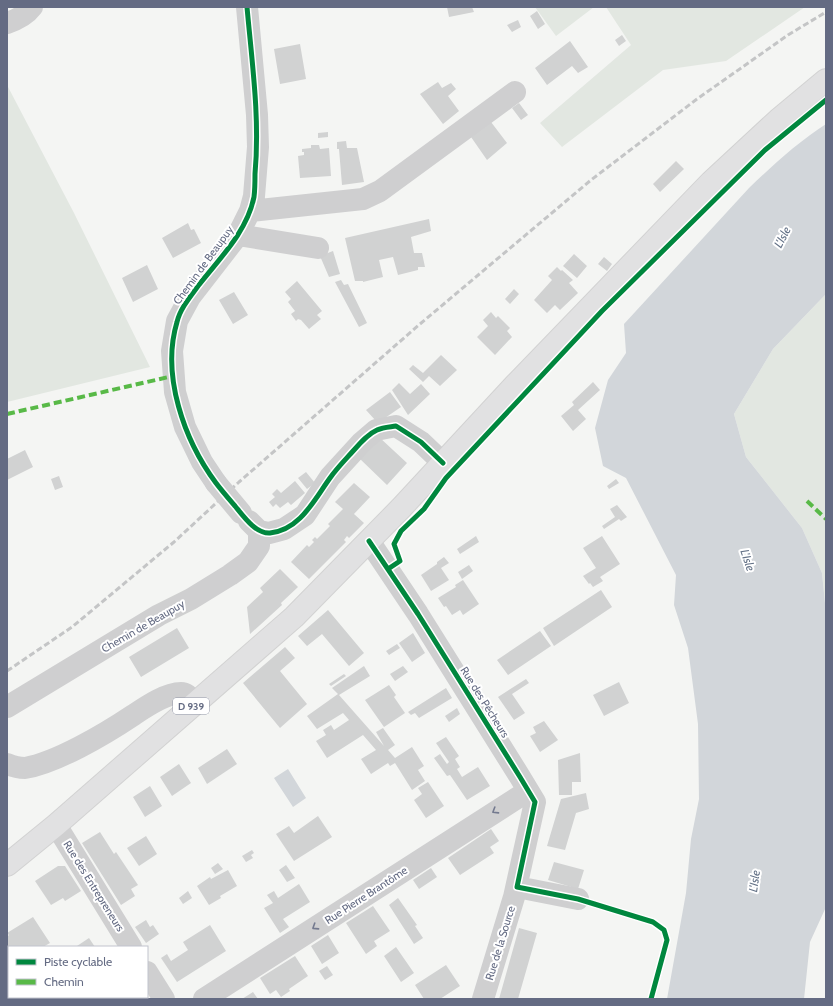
<svg xmlns="http://www.w3.org/2000/svg" width="833" height="1006" font-family="Cabin,sans-serif">
<style>
.green{fill:#e2e7e1}
.water{fill:#d2d6da}
.building{fill:#d1d2d2}
.lines{fill:none;stroke-linecap:round;stroke-linejoin:round}
.major-casing{stroke:#d2d2d2;stroke-width:24}
.minor{stroke:#cfcfd0;stroke-width:22}
.major{stroke:#e1e1e2;stroke-width:22}
.rail{stroke:#c4c5c6;stroke-width:3;stroke-dasharray:6 3;stroke-linecap:butt}
.minor-bridge{stroke:#cfcfd0;stroke-width:22}
.quiet{stroke:#58b947;stroke-width:4;stroke-dasharray:8 4;stroke-linecap:butt}
.cycleway-casing{stroke:#fff;stroke-width:8}
.cycleway{stroke:#00873e;stroke-width:5}
.oneway{stroke:#747a8f}
.labels{text-anchor:middle;dominant-baseline:central;stroke-width:4;stroke-linejoin:round;paint-order:stroke}
.shield{fill:#fff;stroke:#9297a8;stroke-width:1}
.shield-label{font-size:10px;font-weight:bold;fill:#646b83}
.street-label{font-size:11px;fill:#646b83;stroke:#fff}
.water-label{font-size:12px;font-style:italic;fill:#647287;stroke:#fff}
</style>
<rect width="100%" height="100%" fill="#f4f5f3"/>
<path class="green" d="M535,7H594L556,36Z
M606,7H805L726,61L663,70L562,147L540,123L631,45Z
M7,85L74,213L150,367L7,402Z
M826,294V613L822,573L802,528L746,457L734,414L773,349Z"/>
<path class="water" d="M826,124V294L773,349L734,414L746,457L802,528L822,573L826,613V907L810,942L804,999H667L686,893L691,839L699,799L698,724L688,648L674,605L676,575L626,478L603,466L595,428L608,380L626,353L624,324L749,188C773,165 798,142 826,124Z
M288,769L306,798L293,807L274,778Z"/>
<path class="building" d="M447,7H472L474,12L449,17Z
M537,11L545,24L538,29L530,16Z
M518,20L521,27L512,32L507,25Z
M622,35L626,41L619,46L615,40Z
M570,41L588,67L578,73L572,66L547,85L535,68Z
M300,44L306,79L280,84L274,49Z
M438,82L442,88L451,83L456,89L448,96L459,111L443,124L420,94Z
M519,103L528,115L521,120L512,108Z
M491,122L507,143L487,160L471,137Z
M328,132V137L318,138V133Z
M346,141L347,148H357L364,182L342,185L339,149H337V142Z
M311,145H319L320,149L329,148L331,176L300,178L298,156L304,155V152H302V149L311,148Z
M676,161L684,169L660,192L653,184Z
M429,219L431,231L411,237L414,253H422L425,267H418V270L398,275L393,257L379,260L383,277L363,282V281H355L345,238Z
M188,223L191,230L194,229L201,243L173,258L162,238Z
M333,251L340,274L329,277L320,256Z
M574,254L587,266L577,278L563,266Z
M604,257L612,264L607,271L598,264Z
M147,265L158,289L133,302L122,278Z
M557,267L561,271L562,270L573,280L569,283L578,293L560,310L555,305L547,313L534,300L552,280L548,276Z
M341,280L344,285L348,284L367,323L359,327L335,282Z
M297,281L322,311L317,315L321,319L309,329L301,320L298,319L296,321L291,314L295,311L288,302L291,299L285,292Z
M514,289L519,294L510,304L505,299Z
M234,292L248,315L233,324L219,300Z
M491,312L496,318L498,316L510,328L507,331L512,337L495,355L477,337L488,326L483,320Z
M441,355L457,370L440,386L429,376L423,382L409,369L413,365L423,373Z
M593,382L600,390L578,410L586,419L573,431L561,416L574,405L572,402Z
M399,383L410,394L421,384L430,394L408,415L392,390Z
M390,392L401,407L385,418L376,421L366,410Z
M379,437L407,463L387,485L359,458Z
M25,450L33,467L7,480V459Z
M306,472L315,483L307,489L298,478Z
M59,476L63,487L55,490L51,479Z
M616,479L619,483L609,489L607,486Z
M295,481L305,493L291,505L288,502L280,508L276,504L273,507L269,502L275,497L272,494L277,489L281,493Z
M354,483L370,497L354,514L364,523L349,538L347,536L344,540L346,542L309,579L291,562L307,545L309,547L314,542L312,540L315,537L317,539L330,526L328,524L343,509L335,502Z
M617,505L627,517L621,521L619,519L604,529L602,526L615,517L610,509Z
M476,536L479,542L460,554L457,549Z
M602,536L620,564L600,577L603,581L593,587L590,583L589,584L583,576L596,568L583,548Z
M444,557L449,563L441,568L449,580L431,591L421,575L437,564V562Z
M469,565L473,571L462,579L458,572Z
M280,569L298,587L281,603L282,605L250,634L247,607L263,592L260,588Z
M463,580L479,604L463,615L460,610L452,615L446,606L444,607L438,598L456,587L455,585Z
M601,590L612,607L554,646L543,628Z
M328,610L364,653L349,666L322,634L307,646L298,636Z
M177,628L189,648L141,677L129,657Z
M540,631L551,646L508,675L497,660Z
M413,633L425,653L412,662L399,643Z
M397,644L400,648L389,655L386,651Z
M285,647L295,658L280,671L307,704L280,728L243,683Z
M364,666L370,676L339,695L384,746L376,732L383,728L395,745L388,750L395,758L412,747L424,766L418,770L425,781L412,790L395,763L390,766L388,763L371,774L361,759L376,750L363,735L327,758L316,741L326,735L323,730L331,725L334,730L349,720L343,713L317,729L307,716L338,694L332,688Z
M403,666L408,672L395,681L390,674Z
M344,674L346,676L331,686L329,684Z
M526,679L529,683L512,694L525,713L514,720L498,697Z
M619,682L629,703L604,716L593,695Z
M389,685L396,695L394,697L405,713L384,727L365,700Z
M446,688L452,698L419,718L415,713L411,715L408,712Z
M457,708L460,714L449,722L445,716Z
M544,721L558,740L540,752L530,736L536,733L533,727Z
M446,737L459,756L455,759L460,767L457,769L462,777L478,767L490,786L467,800L450,775L447,776L434,758L440,754L447,764L449,762L436,743Z
M227,749L237,764L207,784L198,768Z
M580,753L581,782H572V795H559L558,760Z
M179,764L191,783L172,796L160,777Z
M428,782L444,806L426,818L414,800L422,794L418,788Z
M150,786L162,806L145,817L133,797Z
M586,793L589,809L576,813L565,850L547,846L561,799Z
M318,816L332,837L294,861L276,834L289,826L294,833Z
M491,829L499,841L490,847L494,853L460,875L448,858Z
M100,832L114,854L116,852L138,885L131,889L135,896L121,905L82,843Z
M146,836L157,854L139,866L127,848Z
M252,850L254,853L251,855L253,858L246,862L242,856Z
M554,862L584,870L578,889L548,880Z
M218,863L223,869L215,874L211,868Z
M286,865L295,878L287,882L279,870Z
M58,866H65L81,891L65,901L63,898L51,905L35,881Z
M431,868L437,877L419,889L413,880Z
M228,870L237,886L220,896L221,898L209,905L197,886L210,877L211,879Z
M299,884L310,902L283,919L289,927L280,933L264,908L273,903L267,895L274,891L278,898Z
M188,891L192,898L183,904L179,898Z
M398,898L417,925L415,926L423,938L414,944L389,905Z
M373,906L390,931L374,941L377,946L366,954L346,923Z
M33,917L50,943L43,947H9V977L7,974V937L9,935L7,933Z
M146,920L150,927L153,925L159,934L146,943L135,927Z
M210,925L226,951L177,982L161,958L167,954L171,961L188,950L183,942Z
M519,928L537,933L518,999H499Z
M328,935L339,953L322,964L311,946Z
M89,938L95,947H78L77,946Z
M396,947L414,973L401,982L384,956Z
M295,956L308,976L289,989L290,991L281,997L276,990L270,994L260,978Z
M446,965L460,986L440,999H424L415,985Z
M327,966L333,975L325,980L319,971Z
M253,992L258,999H242Z
M111,997H141L142,999H112Z"/>
<g class="lines">
<defs>
<path id="major" d="M7,865L56,825L294,617L402,507L515,385L711,182L778,120L826,80"/>
</defs>
<use href="#major" class="major-casing"/>
<path class="minor" d="M7,23C16,20 26,15 32,7
M250,211L363,199L380,191L515,92
M238,235L318,248
M216,483L202,462L185,427L175,392L172,351L177,321L190,297L238,235L250,211L254,196L258,147L257,115L247,7
M249,521L259,531L269,533L284,529L305,515L330,477L362,442L376,430L396,426L421,442L443,463
M369,541L418,614L520,777L535,802L514,897L483,999
M7,707L159,615L191,599L230,575L248,562L259,546V531
M7,764C12,766 20,768 25,768C56,763 105,734 132,716C144,708 165,693 181,693C187,693 190,698 195,703
M56,825L131,947
M517,887L578,899
M147,972L164,999
M204,999L528,791"/>
<use href="#major" class="major"/>
<path class="rail" d="M7,671L72,627L174,542L239,482L420,324L591,180L697,99L788,35L826,12"/>
<path class="minor-bridge" d="M216,483L241,513"/>
<path class="quiet" d="M7,414L173,376
M807,501L826,519"/>
<defs>
<path id="cycleway" d="M247,7C252,63 260,118 255,174C255,181 255,189 254,197C247,232 219,259 198,286C190,297 180,309 177,322C161,375 184,440 216,483C222,491 229,499 235,506C244,517 256,534 270,533C300,530 314,500 330,478C337,468 346,459 354,450C361,442 368,434 377,430C383,427 390,427 396,426L421,442L443,463
M369,541L418,614L520,777L535,802L517,887L578,899L653,922L664,930L667,940L651,999
M388,569L400,561L394,544L401,531L424,509L446,478L602,311L765,150L826,100"/>
</defs>
<use href="#cycleway" class="cycleway-casing"/>
<use href="#cycleway" class="cycleway"/>
</g>
<defs><path id="oneway-chevron" d="M-2-3.5L2.5 0L-2 3.5" fill="none" stroke-width="1.6" stroke-linecap="round" stroke-linejoin="round"/></defs>
<g class="oneway">
<use href="#oneway-chevron" transform="translate(495 811) rotate(148)"/>
<use href="#oneway-chevron" transform="translate(315 927) rotate(147)"/>
</g>
<g class="labels">
<rect class="shield" x="173" y="698" width="36" height="16" rx="3"/>
<g class="shield-label">
<text x="191" y="706">D 939</text>
</g>
<g class="street-label">
<text transform="translate(203 265) rotate(-54)">Chemin de Beaupuy</text>
<text transform="translate(143 626) rotate(-30)">Chemin de Beaupuy</text>
<text transform="translate(485 702) rotate(58)">Rue des Pêcheurs</text>
<text transform="translate(94 886) rotate(58)">Rue des Entrepreneurs</text>
<text transform="translate(366 895) rotate(-33)">Rue Pierre Brantôme</text>
<text transform="translate(500 943) rotate(-73)">Rue de la Source</text>
</g>
<g class="water-label">
<text transform="translate(782 237) rotate(-63)">L'Isle</text>
<text transform="translate(748 560) rotate(71)">L'Isle</text>
<text transform="translate(754 881) rotate(-82)">L'Isle</text>
</g>
</g>
<rect width="833" height="1006" fill="none" stroke="#646b83" stroke-width="16"/>
<rect x="8" y="946" width="140" height="52" fill="#ffffff" stroke="#c1c4cd"/>
<rect x="16" y="959" width="20" height="6" fill="#00873e" stroke="#c1c4cd"/>
<text x="44" y="966" font-size="12" fill="#646b83">Piste cyclable</text>
<rect x="16" y="979" width="20" height="6" fill="#58b947" stroke="#c1c4cd"/>
<text x="44" y="986" font-size="12" fill="#646b83">Chemin</text>
</svg>
